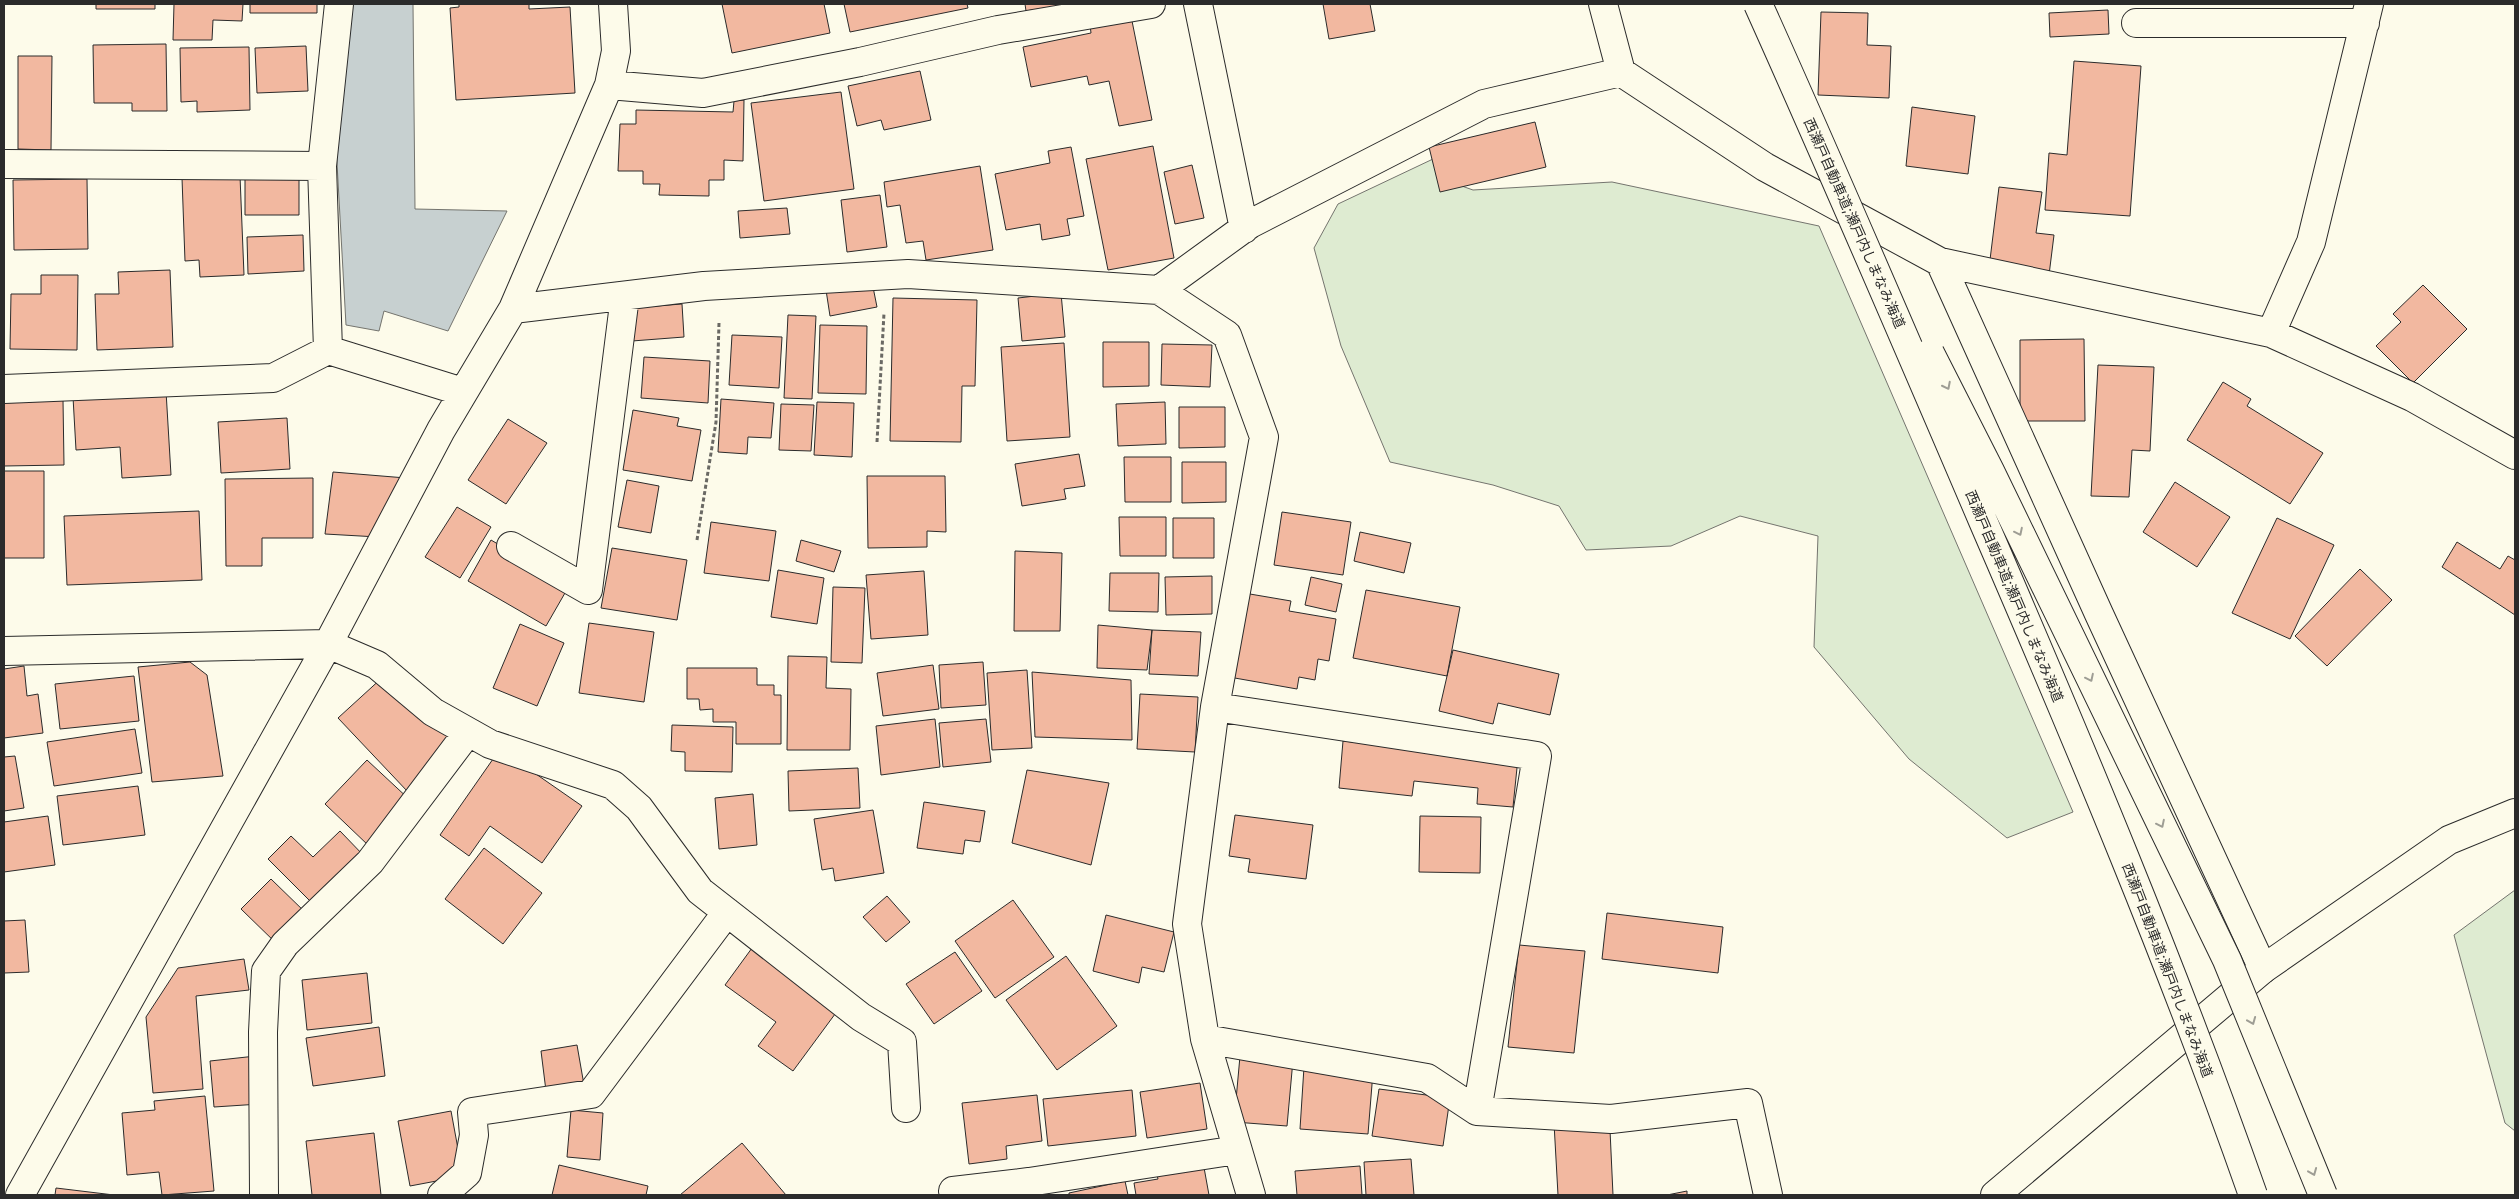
<svg xmlns="http://www.w3.org/2000/svg" width="2519" height="1199" font-family="Inter,'Noto Sans JP',sans-serif">
<style>
.green{fill:#deebd1;stroke:#74746e}
.water{fill:#c7d0d0;stroke:#74746e}
.building{fill:#f2b8a0;stroke:#2b2b2b}
.lines{fill:none;stroke-linecap:round;stroke-linejoin:round}
.minor-casing{stroke:#2b2b2b;stroke-width:30}
.tertiary-casing{stroke:#2b2b2b;stroke-width:30}
.path{stroke:#6a6964;stroke-width:3;stroke-dasharray:4 2.5;stroke-linecap:butt}
.minor{stroke:#fdfbea;stroke-width:28}
.tertiary{stroke:#fdfbea;stroke-width:28}
.motorway-bridge-casing{stroke:#2b2b2b;stroke-width:30;stroke-linecap:butt}
.motorway-bridge{stroke:#fdfbea;stroke-width:28}
.oneway{stroke:#9e9d94}
.labels{text-anchor:middle;dominant-baseline:central;stroke-width:4;stroke-linejoin:round;paint-order:stroke}
.street-label{font-size:14px;fill:#2b2b2b;stroke:#fdfbea}
</style>
<rect width="100%" height="100%" fill="#fdfbea"/>
<path class="green" d="M1433,159L1442,179L1473,190L1612,182L1819,226L2073,812L2007,838L1909,759L1814,647L1818,536L1740,516L1671,546L1586,550L1559,506L1493,485L1390,462L1341,346L1314,248L1338,204Z
M2515,890V1131L2505,1123L2454,935Z"/>
<path class="water" d="M348,4H413L415,209L507,211L448,331L384,311L379,331L346,325L336,145Z"/>
<path class="building" d="M96,4H155V9H96Z
M174,4H243L242,21L213,20L212,40H173Z
M250,4H317V13H250Z
M459,4H529V9L570,7L575,93L456,100L450,8L459,7Z
M722,4H824L830,33L732,53Z
M844,4H967L968,8L850,32Z
M1025,4H1071L1026,11Z
M1323,4H1370L1375,31L1329,39Z
M2108,10L2109,34L2050,37L2049,13Z
M1821,12L1868,13L1867,45L1891,46L1889,98L1818,95Z
M1131,16L1152,120L1119,126L1109,81L1089,85L1087,76L1031,87L1023,47L1091,33L1090,25Z
M166,44L167,111H132V103H94L93,45Z
M306,46L308,91L257,93L255,48Z
M249,47L250,110L197,112V101L181,102L180,48Z
M18,56H52L51,150L18,149Z
M2074,61L2141,66L2130,216L2045,210L2049,153L2067,155Z
M920,71L931,120L884,130L881,120L857,126L848,86Z
M841,92L854,189L764,201L751,103Z
M744,100L743,161L724,160V180H709V196L659,195L660,184H643V171H618L620,124H636V110L733,112L734,101Z
M1912,107L1975,116L1968,174L1906,166Z
M1535,122L1546,167L1440,192L1429,147Z
M1153,146L1174,258L1108,270L1086,159Z
M1071,147L1084,216L1067,219L1070,235L1042,240L1040,224L1006,230L995,174L1050,163L1048,151Z
M1192,165L1204,218L1175,224L1164,172Z
M980,166L993,250L926,260L923,241L906,243L900,205L887,207L884,182Z
M245,173H299V215H245Z
M240,176L244,275L200,277L199,260L185,261L182,178Z
M87,179L88,249L14,250L13,180Z
M1999,187L2042,192L2036,233L2054,235L2049,275L1989,268Z
M880,195L887,247L847,252L841,200Z
M787,208L790,234L740,238L738,211Z
M303,235L304,271L248,274L247,237Z
M170,270L173,347L97,350L95,294H119L118,272Z
M41,275H78L77,350L10,349L11,294H41Z
M872,282L877,307L830,316L826,290Z
M2423,285L2467,329L2413,383L2376,346L2401,322L2393,314Z
M1061,293L1065,337L1022,341L1018,298Z
M893,298L977,300L975,386H962L961,442L890,441Z
M682,304L684,337L632,341L630,308Z
M788,315L816,316L812,399L784,398Z
M820,325L867,326L866,394L818,393Z
M732,335L782,337L779,388L729,385Z
M2084,339L2085,421H2020V340Z
M1103,342H1149V386L1103,387Z
M1064,343L1070,437L1007,441L1001,347Z
M1162,344L1212,345L1210,387L1161,385Z
M644,357L710,361L708,403L641,398Z
M2098,365L2154,367L2150,451L2132,450L2129,497L2091,496Z
M2223,382L2251,399L2247,406L2323,453L2290,504L2187,440Z
M166,391L171,475L122,478L120,447L76,450L73,397Z
M721,399L774,403L771,438L748,437L747,454L718,452Z
M63,400L64,465L4,466V401Z
M817,402L854,403L852,457L814,455Z
M1165,402L1166,444L1118,446L1116,404Z
M781,404L814,405L811,451L779,450Z
M1179,407H1225V447L1179,448Z
M633,410L679,418L677,426L701,430L692,481L623,470Z
M287,418L290,469L221,473L218,422Z
M508,419L547,443L506,504L468,480Z
M1079,454L1085,486L1064,489L1066,499L1022,506L1015,464Z
M1124,457H1171V502H1125Z
M1182,462H1226V502L1182,503Z
M4,471H44V558H4Z
M333,472L406,478L378,537L325,534Z
M867,476H945L946,532L927,531V547L868,548Z
M313,478V538H262V566H226L225,479Z
M627,480L659,486L651,533L618,527Z
M2175,482L2230,517L2197,567L2143,532Z
M457,507L491,527L460,578L425,557Z
M199,511L202,580L67,585L64,516Z
M1282,512L1351,522L1343,575L1274,565Z
M1119,517H1166V556H1120Z
M1173,518H1214V558H1173Z
M2277,518L2334,545L2290,639L2232,613Z
M711,522L776,531L769,581L704,573Z
M1360,532L1411,543L1404,573L1354,561Z
M491,540L569,586L546,626L468,581Z
M801,540L841,551L834,572L796,561Z
M2457,542L2500,569L2508,556L2515,560V615L2442,567Z
M612,548L687,560L677,620L601,608Z
M1015,551L1062,553L1060,631H1014Z
M2360,569L2392,600L2327,666L2295,636Z
M778,570L824,578L817,624L771,617Z
M924,571L928,635L871,639L866,575Z
M1110,573H1159L1158,612L1109,611Z
M1212,576V614L1166,615L1165,577Z
M1311,577L1342,584L1336,612L1305,605Z
M833,587L865,588L862,663L831,662Z
M1366,590L1460,607L1447,676L1353,658Z
M1244,593L1291,601L1289,611L1336,619L1329,661L1318,659L1315,680L1299,677L1297,689L1229,677Z
M589,623L654,632L644,702L579,693Z
M520,624L564,643L537,706L493,688Z
M1098,625L1152,630L1147,670L1097,668Z
M1152,630L1201,632L1198,676L1149,674Z
M1453,650L1559,674L1550,715L1498,703L1493,724L1439,711Z
M788,656L827,657L826,688L851,689L850,750H787Z
M190,662L207,675L223,776L152,782L138,667Z
M983,662L986,705L941,708L939,665Z
M933,665L939,709L883,716L877,673Z
M24,666L27,696L38,694L43,733L4,738V669Z
M687,668H757V685H774V695H781V744H736V722H713V709L700,710L699,699H687Z
M1027,670L1032,748L992,750L987,673Z
M1032,672L1131,680L1132,740L1035,737Z
M134,676L139,721L60,729L55,684Z
M384,676L452,741L408,792L338,718Z
M1140,694L1198,697L1195,752L1137,749Z
M935,719L940,767L881,775L876,726Z
M986,719L991,762L943,767L939,723Z
M672,725L733,727L732,772L685,771V752L671,751Z
M135,729L142,773L54,786L47,742Z
M1343,741L1518,758L1513,807L1477,804L1478,788L1414,781L1412,796L1339,788Z
M500,749L582,806L542,863L490,826L469,856L440,835Z
M15,756L24,808L4,811V757Z
M367,760L411,801L369,846L325,804Z
M858,768L860,808L789,811L788,771Z
M1027,770L1109,783L1091,865L1012,843Z
M138,786L145,835L63,845L57,796Z
M753,794L757,845L719,849L715,798Z
M924,802L985,811L980,842L965,840L963,854L917,848Z
M873,810L884,873L835,881L833,868L822,870L814,819Z
M1235,815L1313,825L1306,879L1248,872L1250,859L1229,856Z
M48,816L55,865L4,872V822Z
M1420,816L1481,817L1480,873L1419,872Z
M340,831L366,858L316,907L268,859L291,836L313,857Z
M484,848L542,893L503,944L445,899Z
M271,879L307,914L278,945L241,909Z
M887,896L910,922L886,942L863,917Z
M1013,900L1054,957L995,998L955,941Z
M1607,913L1723,927L1718,973L1602,959Z
M1106,915L1174,932L1164,972L1142,967L1139,983L1093,971Z
M25,920L29,972L4,973V921Z
M1519,945L1585,951L1574,1053L1508,1047Z
M752,948L838,1010L793,1071L758,1046L776,1022L725,985Z
M955,952L982,991L934,1024L906,984Z
M1066,956L1117,1026L1057,1070L1006,1000Z
M244,959L249,990L196,996L203,1089L153,1093L146,1017L178,968Z
M367,973L372,1023L307,1030L302,980Z
M379,1027L385,1076L313,1086L306,1038Z
M577,1045L584,1085L546,1091L541,1051Z
M256,1056L260,1104L214,1107L210,1061Z
M1240,1056L1293,1060L1287,1126L1234,1122Z
M1304,1067L1373,1072L1368,1134L1300,1129Z
M1200,1083L1207,1129L1147,1138L1140,1092Z
M1379,1089L1450,1098L1443,1146L1372,1136Z
M1132,1090L1136,1136L1048,1146L1043,1099Z
M1037,1095L1042,1141L1006,1146L1007,1159L969,1164L962,1103Z
M205,1096L214,1191L162,1195L159,1172L127,1175L122,1113L155,1110L154,1101Z
M571,1110L603,1113L600,1160L567,1157Z
M451,1111L463,1176L410,1186L398,1121Z
M1554,1123L1610,1130L1613,1195H1558Z
M374,1133L381,1195H312L306,1141Z
M742,1143L786,1195H680Z
M1411,1159L1414,1195H1366L1364,1162Z
M1203,1162L1209,1195H1136L1134,1183L1158,1179L1156,1171Z
M559,1165L648,1186L646,1195H552Z
M1360,1166L1362,1195H1297L1295,1171Z
M1125,1181L1128,1195H1069V1193Z
M56,1188L114,1195H55Z
M1687,1191V1195H1667Z"/>
<g class="lines">
<defs>
<path id="minor" d="M339,4L322,166L328,350L463,392
M1198,4L1244,229
M1603,4L1621,72L1765,167L1940,262L2271,333L2412,397L2515,455
M2136,23H2365
M609,85L703,93L860,62L998,30L1151,4
M4,164L322,166
M1940,262L2099,614L2263,969
M1159,290L1250,224L1484,104L1621,72
M513,309L704,286L908,274L1159,290L1227,335L1264,437L1215,707L1187,924L1205,1039L1427,1078L1477,1111L1611,1119L1748,1103L1768,1195
M2271,333L2311,242L2369,4
M4,389L273,378L328,350
M511,546L588,590L625,296
M4,651L328,644L377,665L433,712L490,744L613,785L639,808L700,891L861,1017L902,1042L906,1108
M1215,707L1537,756L1477,1111
M1205,1039L1251,1195
M953,1191L1029,1182
M20,1195L328,644L441,430L513,309L609,85L616,51L613,4
M264,1195L263,1032L266,971L285,944L370,862L468,732
M442,1195L467,1173L474,1135L472,1112L591,1094L727,912
M1031,1195L1029,1182L1237,1150"/>
<path id="tertiary" d="M1995,1195L2263,969L2449,840L2515,813"/>
</defs>
<use href="#minor" class="minor-casing"/>
<use href="#tertiary" class="tertiary-casing"/>
<path class="path" d="M877,442L884,313
M697,540L716,422L719,323"/>
<use href="#minor" class="minor"/>
<use href="#tertiary" class="tertiary"/>
<defs>
<path id="motorway-bridge" d="M1758,4C1835,175 1909,348 1983,521C2079,743 2173,967 2253,1195
M1930,353L1990,471L2227,960L2323,1195"/>
</defs>
<use href="#motorway-bridge" class="motorway-bridge-casing"/>
<use href="#motorway-bridge" class="motorway-bridge"/>
</g>
<defs><path id="oneway-chevron" d="M-2-3.5L2.5 0L-2 3.5" fill="none" stroke-width="1.6" stroke-linecap="round" stroke-linejoin="round" transform="scale(1.25)"/></defs>
<g class="oneway">
<use href="#oneway-chevron" transform="translate(1947 386) rotate(63)"/>
<use href="#oneway-chevron" transform="translate(2019 532) rotate(64)"/>
<use href="#oneway-chevron" transform="translate(2090 678) rotate(64)"/>
<use href="#oneway-chevron" transform="translate(2161 824) rotate(64)"/>
<use href="#oneway-chevron" transform="translate(2252 1021) rotate(68)"/>
<use href="#oneway-chevron" transform="translate(2313 1172) rotate(68)"/>
</g>
<g class="labels">
<g class="street-label">
<text transform="translate(1855 223) rotate(66)">西瀬戸自動車道;瀬戸内しまなみ海道</text>
<text transform="translate(2015 596) rotate(67)">西瀬戸自動車道;瀬戸内しまなみ海道</text>
<text transform="translate(2168 970) rotate(69)">西瀬戸自動車道;瀬戸内しまなみ海道</text>
</g>
</g>
<rect width="2519" height="1199" fill="none" stroke="#2b2b2b" stroke-width="10"/>
</svg>
